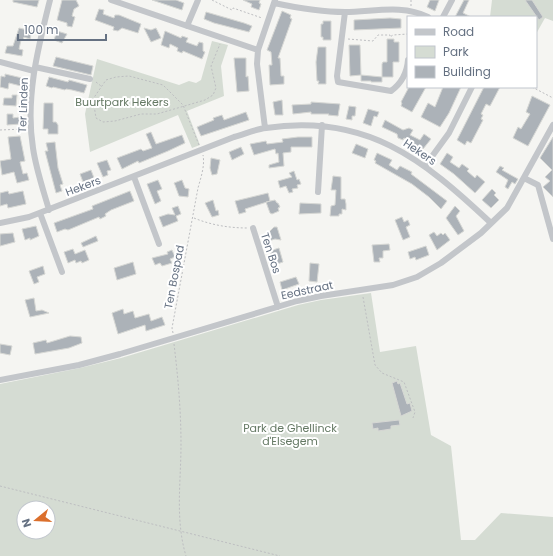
<svg xmlns="http://www.w3.org/2000/svg" width="553" height="556" font-family="Poppins,sans-serif">
<style>
.green{fill:#d5dcd3;fill-rule:evenodd}
.building{fill:#acb2b8;stroke:#d6d7d4}
.lines{fill:none;stroke-linecap:round;stroke-linejoin:round}
.path{stroke:#bdbec1;stroke-width:1;stroke-dasharray:2 2;stroke-linecap:butt}
.minor{stroke:#c3c6ca;stroke-width:6}
.labels{text-anchor:middle;dominant-baseline:central;stroke-width:4;stroke-linejoin:round;paint-order:stroke}
.park-label{font-size:11px;fill:#657964;stroke:#fff}
.street-label{font-size:11px;fill:#657182;stroke:#fff}
</style>
<rect width="100%" height="100%" fill="#f5f5f2"/>
<path class="green" d="M492,0H553V21L545,18L536,34V17H490Z
M212,41L228,45L221,66L224,96L187,111L200,145L192,148L178,115L90,152L85,114L97,59L179,85L189,81L196,83L201,80Z
M371,293L380,352L416,346L431,435L451,446L461,540H475L501,513L553,517V556H0V384L80,368L121,358L298,305L321,300ZM24,508H48V532H24Z"/>
<path class="building" d="M13,0H39L37,7L13,2Z
M62,0H76L79,6L74,9L72,16L75,17L72,27L67,26V23L57,20Z
M152,0H176L184,3L182,10Z
M243,0H260L259,3L261,4L259,10L251,7L252,4Z
M430,0H439L435,11L427,7Z
M464,0H469L463,13L471,17H455Z
M525,0H532L543,17L539,20Z
M99,9L104,10L103,14L114,18L115,15H119L141,24L138,33L122,28L118,31L113,30L114,27L95,20Z
M282,11L291,15L290,18L292,19L278,58H280L281,76H284V84L270,85L269,65H272L271,52L267,50Z
M206,12L244,23L252,26L249,32L214,23L204,19Z
M390,18L401,19V28L354,30V20Z
M323,21H331V40H323V37H321V24H323Z
M19,28L32,31L30,39L24,37L23,40H21L19,49L23,50L22,56L5,53L7,46H13Z
M144,28L151,30L156,28L161,38L151,42Z
M57,31L67,34L62,43L54,40Z
M165,31L181,38L182,36L188,38L186,42L197,46L199,42L203,43V51L205,52L202,59L183,51L182,53L177,51L178,48L170,44L169,48L161,45Z
M387,39H394V42H399V62H393V77H382V82H371V81H361V75L350,76L349,45H360L361,75L382,77V64L383,62H387Z
M318,47H326V84H318L319,81H317L316,62Z
M56,57L93,66L91,75L53,66Z
M234,58H246V77L248,76L249,91L237,92Z
M5,74L22,78L21,86L9,83L8,89L0,87L1,76L5,77Z
M49,77L68,82L69,80L87,85L84,93L72,90L66,89L65,90L53,87L52,88L46,86Z
M409,87H426L412,112L401,106L402,103L401,102Z
M443,87H461L449,113L440,127L421,117L428,103L435,107Z
M484,87H500L490,106L486,104L481,114L483,115L481,119L483,120L471,143L467,141L465,145L457,140Z
M12,95H17L16,106L3,105L4,98H12Z
M532,96L550,105L528,146L513,138L518,127L521,129L530,114L526,112Z
M282,100L283,115H275L273,102Z
M311,102L340,104L338,116L328,115L329,114H311V112L293,114L292,105L311,104Z
M44,103H53V122H56L58,125V134H48V129H43Z
M349,106L356,107L355,116H352V120L346,119Z
M368,109L379,112L377,117L374,116L371,126L363,123Z
M246,112L249,120L201,136L197,127L214,120L213,118L222,115L224,120Z
M7,114H13V118L20,117V124L7,125Z
M385,120L403,130L409,128L413,130L410,135L420,140L424,134L431,139L423,149L420,147L419,149L413,146L414,144L404,138L403,140L398,138L397,134L382,127Z
M151,132L156,144L182,135L185,143L168,151L139,163L138,161L122,169L117,158L141,149L143,151L152,148L146,134Z
M20,136L25,161L20,162L23,174L27,173L29,180L17,183L14,172L2,175L0,161L11,159L8,137Z
M298,137H312V147H291V152L283,153L284,166L269,168V165L279,162L278,153L276,154L275,149L254,155L250,144L266,141L267,144L283,142L282,139Z
M553,137V197L543,187L550,181L545,177L552,170L540,158Z
M55,142L58,168L63,184L60,185L62,191L56,193L45,151H48L46,143Z
M356,144L368,149L365,158L352,153Z
M241,147L244,154L232,160L229,152Z
M377,153L392,160L389,165L397,170L400,166L412,172L411,174L447,201L441,209L429,197L412,184L375,163L376,161L374,160Z
M447,153L453,157L450,162L459,168L462,164L469,169L467,171L475,178L477,175L485,182L475,193L454,174L440,164Z
M211,158L220,160L217,174L212,175L210,168Z
M107,160L111,170L107,171L108,175L103,177L97,163Z
M500,166L504,168L502,170L518,179L515,184L512,182L508,189L505,187L508,180L496,172Z
M91,170L94,178L83,182L80,174Z
M294,171L297,180L299,179L301,184L297,185L298,188L292,189L293,192L289,193L286,186L280,188L278,181L292,177L289,173Z
M333,176L341,177V199H345L346,204V210L342,209V214H339V216H330L331,206L335,205L336,190H331Z
M158,180L162,189L157,191L161,201L155,204L147,184Z
M182,180L185,188L189,189L188,197L179,196L175,185L174,183Z
M492,189L496,193L494,195L499,200L491,208L482,200Z
M8,191L9,194L23,191L26,204L8,208L7,204L0,206V193Z
M130,191L134,201L111,210L105,214L106,216L100,219L99,217L68,230L65,229L57,232L54,223L93,209L92,206Z
M268,193L270,201L245,209L246,212L239,214L235,201Z
M213,200L216,211L218,210L219,215L212,217L205,203Z
M275,200L277,203H278L280,207L278,208L279,211L272,214L270,213L266,202Z
M300,203L321,204V213L299,214Z
M178,206L181,214L176,216L178,221L163,227L159,217L168,214L175,215L172,208Z
M455,206L460,211L456,216L464,231L458,235L446,218Z
M402,217L404,222L408,220L410,225L406,227L410,237L403,240L395,220Z
M36,226L39,236L30,240V238L25,240L22,229Z
M274,227H277L281,240L275,239L269,241L267,234Z
M434,232L437,236L441,233L443,235L445,233L450,240L437,250L429,235Z
M13,233L15,242L0,246V234Z
M96,236L98,241L83,247L81,243Z
M389,244L390,250L383,251V258H379L380,262H374L372,245Z
M426,246L429,255L416,260L415,257L410,259L408,252Z
M279,248L283,262L274,265L270,251Z
M73,249L75,254L85,250L89,260L82,263L81,261L76,263L75,260L68,263L64,252Z
M172,250L175,257L170,259L172,263L162,266L160,263L155,265L152,258L168,254L167,252Z
M133,262L136,274L117,280L114,268Z
M310,263L319,264L317,282L309,281Z
M43,266L45,274L37,277L39,282L34,284L29,271Z
M296,277L299,284L282,290L280,282Z
M34,298L36,311L42,310L49,313L30,317L25,300Z
M123,309L124,314L133,311L135,318L149,314L151,321L162,317L165,325L146,331L145,325L118,334L112,313Z
M70,336L81,337L82,343L69,348L35,354L33,343L46,340L47,343Z
M0,344L12,346L10,355L0,353Z
M397,381L398,384L400,383L407,404L410,403L412,411L401,416L392,383Z
M399,420L400,425L391,426V429L378,431V428L373,429L372,423Z"/>
<g class="lines">
<path class="path" d="M212,0L232,10L233,8L262,18
M411,0V6
M348,39L373,41L378,35H390V37L393,35L408,34
M96,82L101,86
M532,87L553,98
M0,130L25,129
M199,145L183,105L163,85L129,76L116,77L106,80L93,99L96,118L103,122L115,121L141,114H157L205,100L213,95L216,88L211,66L220,44
M194,218C211,225 229,228 248,228
M363,297L375,365L382,373L404,382L415,412L413,418
M173,333L172,328L198,188C201,177 205,166 203,155
M174,344C178,377 181,411 181,444C181,482 175,519 186,556
M0,486L280,556"/>
<path class="minor" d="M111,0L258,50
M274,3C298,8 321,12 345,12C373,12 402,4 428,17
M345,12L337,76L338,82L391,91C402,83 407,73 408,60
M443,17L452,0
M187,26L198,0
M0,62L34,71
M35,67L90,79
M265,128L257,64L258,50L275,0
M425,166L449,133L472,87
M134,177L159,244
M524,178L538,185L553,239
M318,192L322,125
M49,210C43,189 36,169 33,148C25,98 38,48 50,0
M40,213L62,272
M0,223L29,217L234,137C245,134 256,129 266,128C366,113 423,159 491,223
M253,228L278,307
M0,380L79,365L120,354L297,301L321,296L393,285L417,277L441,263L481,233L507,208L553,125"/>
</g>
<g class="labels">
<g class="park-label">
<text x="122" y="102">Buurtpark Hekers</text>
<text x="290" y="428">Park de Ghellinck<tspan x="290" dy="13">d'Elsegem</tspan></text>
</g>
<g class="street-label">
<text transform="translate(23 105) rotate(-88)">Ter Linden</text>
<text transform="translate(420 152) rotate(34)">Hekers</text>
<text transform="translate(83 186) rotate(-21)">Hekers</text>
<text transform="translate(271 253) rotate(72)">Ten Bos</text>
<text transform="translate(174 277) rotate(-79)">Ten Bospad</text>
<text transform="translate(307 290) rotate(-12)">Eedstraat</text>
</g>
</g>
<rect x="407" y="16" width="130" height="72" fill="#ffffff" stroke="#c1c6cd"/>
<rect x="415" y="29" width="20" height="6" fill="#c3c6ca" stroke="#c1c6cd"/>
<text x="443" y="36" font-size="12" fill="#657182">Road</text>
<rect x="415" y="46" width="20" height="12" fill="#d5dcd3" stroke="#c1c6cd"/>
<text x="443" y="56" font-size="12" fill="#657182">Park</text>
<rect x="415" y="66" width="20" height="12" fill="#acb2b8" stroke="#c1c6cd"/>
<text x="443" y="76" font-size="12" fill="#657182">Building</text>
<g transform="translate(36 520) rotate(252)"><circle r="19" fill="#ffffff" stroke="#c1c6cd"/>
<path d="M0-3L7 15L0 10L-7 15Z" fill="#db6f2c"/>
<text y="-6" font-size="11" font-weight="bold" text-anchor="middle" fill="#657182">N</text>
</g>
<path d="M18 34v6h88v-6" fill="none" stroke="#657182" stroke-width="2"/>
<text x="24" y="34" font-size="12" fill="#657182" stroke="#ffffff" stroke-width="3" paint-order="stroke">100 m</text>
</svg>
